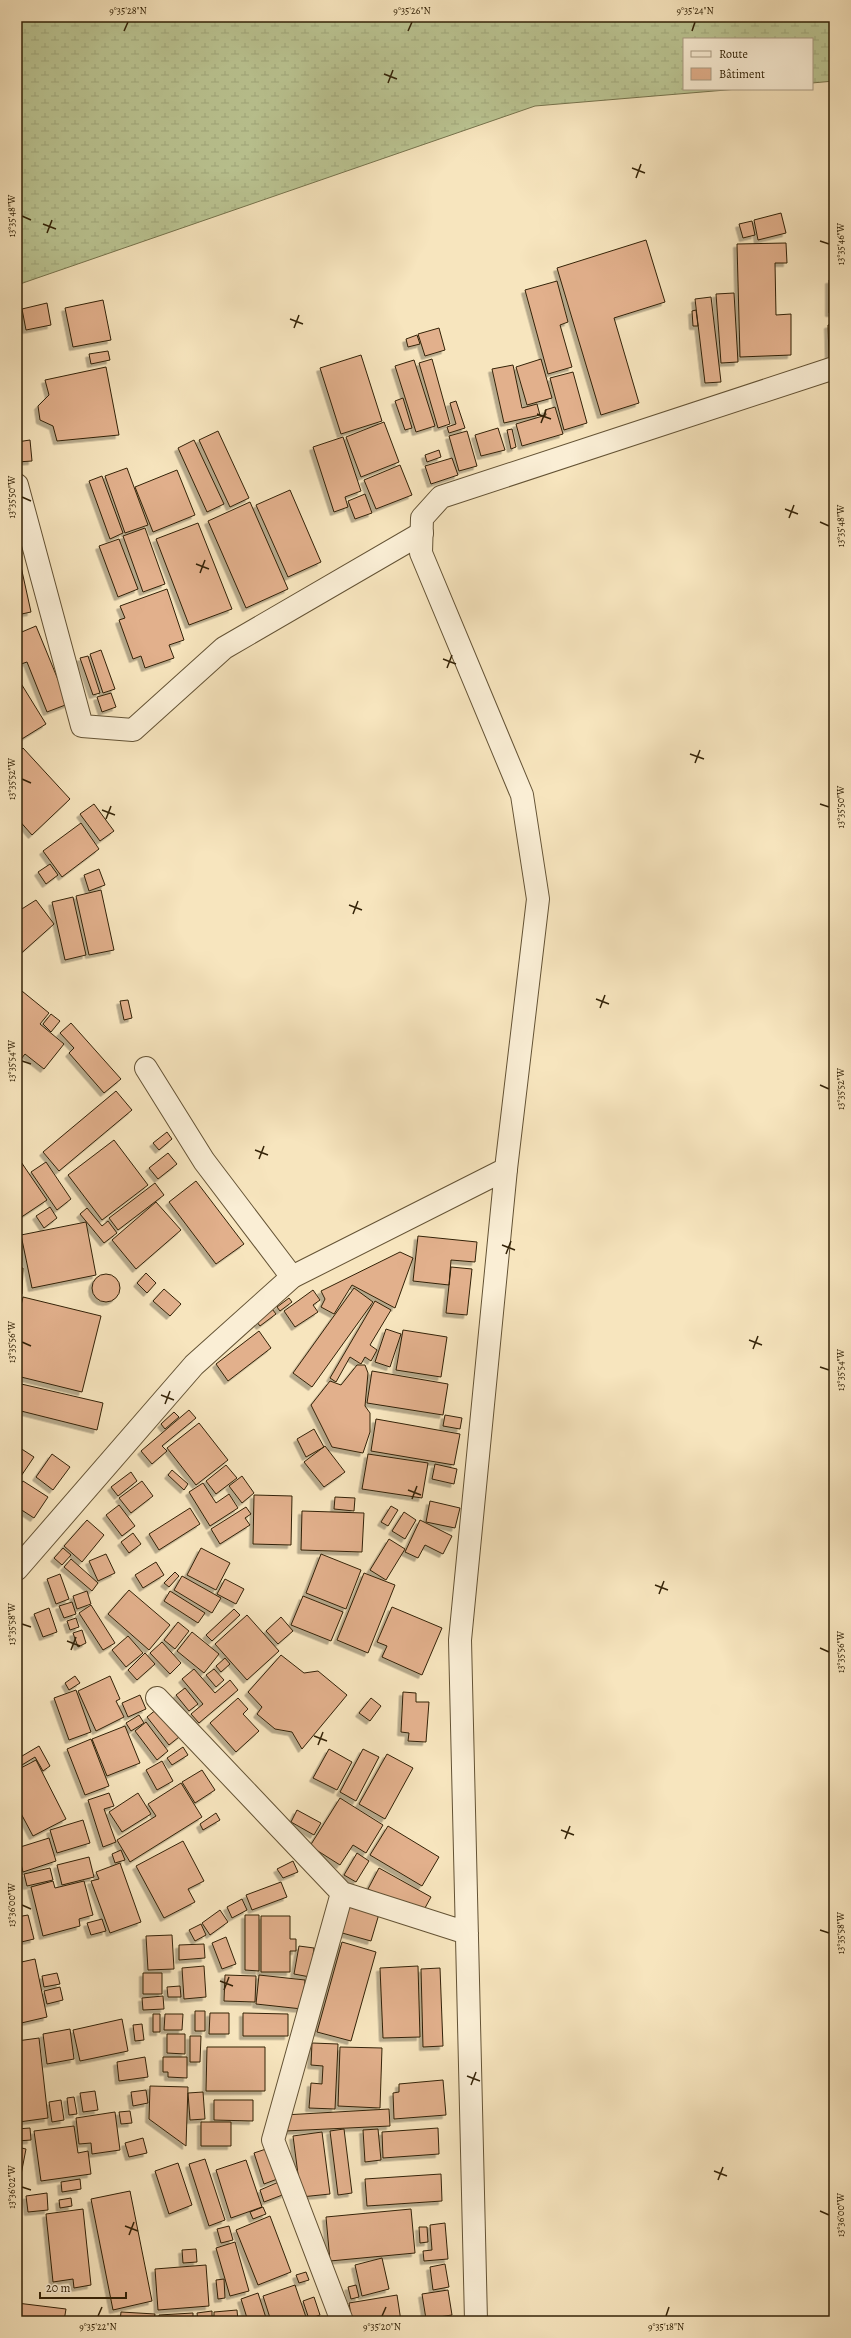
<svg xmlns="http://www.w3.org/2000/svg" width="851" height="2338" font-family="Alegreya,serif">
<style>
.wetland{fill:url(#wetland-marsh);stroke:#77744d}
.building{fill:#e2b08c;stroke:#332207;filter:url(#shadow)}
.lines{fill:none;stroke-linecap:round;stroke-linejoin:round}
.minor-casing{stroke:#645335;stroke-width:24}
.tertiary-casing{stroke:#645335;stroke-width:24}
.minor{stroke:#faeed5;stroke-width:22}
.tertiary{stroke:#faeed5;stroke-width:22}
.ticks{fill:none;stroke:#332207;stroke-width:1.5}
.neatline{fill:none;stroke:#332207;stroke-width:1.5}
.ticks-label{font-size:10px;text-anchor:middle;fill:#332207}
</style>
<defs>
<pattern id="wetland-marsh" width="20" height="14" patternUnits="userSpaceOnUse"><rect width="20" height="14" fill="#bbc593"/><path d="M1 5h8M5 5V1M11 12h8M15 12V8" fill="none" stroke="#a1a97d"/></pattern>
<filter id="shadow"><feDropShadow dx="-3.5" dy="3.5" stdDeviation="0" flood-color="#0004"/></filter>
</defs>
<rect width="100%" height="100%" fill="#f7e5be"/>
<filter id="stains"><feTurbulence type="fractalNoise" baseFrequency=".005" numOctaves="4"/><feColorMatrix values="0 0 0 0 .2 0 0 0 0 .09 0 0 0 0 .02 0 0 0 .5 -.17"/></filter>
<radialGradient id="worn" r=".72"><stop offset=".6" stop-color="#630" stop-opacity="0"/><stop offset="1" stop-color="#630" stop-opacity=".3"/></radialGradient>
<path class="wetland" d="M17,17H834V81L812,83V39H684V89H738L535,106L17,285Z"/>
<path class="building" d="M781,213L786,233L758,240L754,220Z
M752,221L755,235L743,238L739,224Z
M646,240L665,302L614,318L639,403L601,415L557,268Z
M786,243L787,263H775L776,315L791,314V355L740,357L737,244Z
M829,280H834V313H829Z
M557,281L568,322L560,325L572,367L548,374L525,290Z
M734,293L738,362L721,363L716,294Z
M711,297L721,382L705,383L695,299Z
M103,300L111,340L73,347L65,308Z
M47,303L51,325L26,330L22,309Z
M696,310L698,326H693L692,311Z
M834,324V357H829L828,325Z
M439,328L445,350L425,356L418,334Z
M417,335L420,344L408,347L406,339Z
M108,351L110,360L91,364L89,354Z
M361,355L382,421L341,434L320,368Z
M432,359L450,424L438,428L419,363Z
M541,359L552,398L527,405L516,367Z
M414,360L435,426L416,432L395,366Z
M513,365L522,408L537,404L540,415L504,423L492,369Z
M106,367L119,435L57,441L53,426L40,420L38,406L49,395L45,380Z
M573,372L587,423L564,430L550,378Z
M403,398L412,428L405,430L395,401Z
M456,401L465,428L449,433L447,427L456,424L450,403Z
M555,407L563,434L522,446L516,424L546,415L545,410Z
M384,422L399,462L361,477L346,437Z
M498,428L505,450L481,456L475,435Z
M512,429L516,447L511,449L507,430Z
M218,431L249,498L230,507L199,440Z
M467,431L477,466L459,471L449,436Z
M343,437L361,491L345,497L348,507L334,512L313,447Z
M30,440L32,461L17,462V442Z
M194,440L224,504L207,512L178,448Z
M439,450L441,457L427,462L425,455Z
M452,458L458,475L431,484L425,466Z
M400,465L412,495L376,509L364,480Z
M127,468L148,525L125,533L105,476Z
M177,470L195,515L153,532L135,487Z
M102,476L123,533L110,539L89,481Z
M290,490L321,562L288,577L256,505Z
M365,494L372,513L355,519L348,501Z
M250,502L288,589L246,608L208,521Z
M198,523L232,609L189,625L156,539Z
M145,528L165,584L143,592L123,536Z
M119,539L138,589L118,597L99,546Z
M20,562L31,612L17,615V563Z
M167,589L184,640L169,645L174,658L145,668L141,656L133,659L119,620L125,618L120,606Z
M36,626L68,704L47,712L27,662L18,665L17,663V634Z
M101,650L115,689L103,693L90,654Z
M88,656L100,693L93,695L80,658Z
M17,677L46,724L17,742Z
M111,693L116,707L102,712L97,697Z
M23,748L70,799L32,835L17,818V754Z
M94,804L114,831L100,841L80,814Z
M81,823L99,849L62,877L43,851Z
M50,864L58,875L46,884L38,872Z
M99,869L105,885L89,891L84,875Z
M101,890L114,950L89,955L76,896Z
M73,897L86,955L65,960L52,902Z
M36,900L54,924L17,957V912Z
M17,987L49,1013L40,1024L64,1044L44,1069L25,1054L17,1064Z
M128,1000L132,1018L124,1020L120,1001Z
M51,1014L60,1021L51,1032L43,1024Z
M71,1023L121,1079L104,1093L69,1053L74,1048L60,1033Z
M116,1091L132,1110L59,1171L43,1152Z
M167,1132L172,1139L159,1150L153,1143Z
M114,1140L148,1185L102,1220L68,1175Z
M168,1153L177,1164L158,1179L149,1168Z
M17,1156L47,1200L17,1220Z
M46,1162L71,1199L57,1210L31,1172Z
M196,1181L244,1244L216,1264L169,1202Z
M155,1183L164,1195L118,1230L109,1218Z
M156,1202L181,1230L136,1269L112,1240Z
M50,1207L57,1218L44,1228L36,1216Z
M87,1208L102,1226L108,1221L117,1233L104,1243L80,1214Z
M86,1222L96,1275L32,1288L21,1235Z
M418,1236L477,1242L475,1262L451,1260L449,1285L413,1281Z
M400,1252L413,1258L395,1308L352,1285L334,1314L321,1307L325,1299L321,1291Z
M451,1267L472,1269L467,1315L446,1313Z
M17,1268H23L22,1294H17Z
M146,1273L156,1283L147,1293L137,1283Z
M92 1288a14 14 0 1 1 28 0a14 14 0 1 1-28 0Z
M354,1288L373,1302L312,1387L293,1373Z
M164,1289L181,1304L170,1316L153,1301Z
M313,1290L320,1300L313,1305L318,1312L295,1327L284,1311Z
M23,1297L101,1316L82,1392L17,1376V1323Z
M289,1298L292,1302L280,1311L277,1307Z
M375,1301L391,1310L370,1345L377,1350L371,1361L365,1357L361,1364L350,1357L336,1382L330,1378Z
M269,1305L276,1314L260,1326L253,1317Z
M386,1329L401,1334L390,1367L375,1362Z
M403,1330L447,1337L441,1377L396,1370Z
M259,1331L271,1348L228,1381L216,1364Z
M357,1365H365L368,1373L365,1406L370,1413V1432L363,1453L332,1447L311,1405L330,1381L341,1385Z
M372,1371L448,1384L443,1415L367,1403Z
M17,1383L103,1403L97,1430L17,1410Z
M189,1410L196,1418L162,1446L167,1451L152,1464L141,1451Z
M174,1412L179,1417L165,1429L161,1424Z
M445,1415L462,1418L460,1429L443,1426Z
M376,1419L460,1434L454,1465L371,1451Z
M199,1423L228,1460L196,1485L167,1448Z
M314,1429L324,1447L306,1457L297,1439Z
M17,1446L34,1457L17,1482Z
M325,1446L345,1472L324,1487L304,1462Z
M52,1454L70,1467L53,1490L36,1477Z
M368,1454L428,1463L422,1498L362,1489Z
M435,1464L457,1469L454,1484L432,1479Z
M226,1465L237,1478L216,1494L206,1481Z
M172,1470L188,1484L184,1490L168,1475Z
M131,1472L137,1481L118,1496L111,1487Z
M242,1476L254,1493L242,1503L229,1486Z
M23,1481L48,1497L34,1518L17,1507V1489Z
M142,1481L153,1496L131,1513L119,1498Z
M203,1483L216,1503L229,1494L238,1508L210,1526L189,1492Z
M254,1495L292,1496L291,1545L253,1544Z
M335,1497L355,1498L354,1511L334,1509Z
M430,1501L460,1508L455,1528L426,1522Z
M119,1505L135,1526L122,1536L106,1515Z
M391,1506L398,1510L388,1526L381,1522Z
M246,1507L251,1514L245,1518L250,1525L220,1544L211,1529Z
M190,1508L200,1524L159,1550L149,1534Z
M302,1511L364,1513L362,1552L301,1550Z
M404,1512L416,1520L405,1539L392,1531Z
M87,1520L104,1535L82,1562L64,1546Z
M420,1520L452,1536L443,1554L425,1545L418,1558L405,1552Z
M133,1533L141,1544L129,1553L121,1542Z
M389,1539L405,1549L386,1580L370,1570Z
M63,1548L71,1555L62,1565L54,1558Z
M201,1548L230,1563L216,1590L187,1575Z
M106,1554L115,1573L98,1581L89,1561Z
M321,1554L361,1570L346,1609L306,1593Z
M71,1559L98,1583L92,1591L64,1567Z
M156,1562L164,1575L143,1588L135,1575Z
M175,1572L179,1576L169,1587L164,1583Z
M364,1573L395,1585L368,1653L337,1640Z
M60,1574L69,1599L56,1604L47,1579Z
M182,1576L221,1598L212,1613L174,1590Z
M225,1579L244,1589L236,1604L217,1594Z
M129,1590L170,1625L149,1650L108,1614Z
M87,1591L91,1604L77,1609L73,1596Z
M170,1591L205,1613L198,1623L164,1601Z
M303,1596L343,1612L331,1641L291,1625Z
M72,1602L76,1614L64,1618L59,1606Z
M91,1605L115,1643L103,1650L79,1613Z
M392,1607L442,1628L422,1675L382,1657L387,1646L377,1642Z
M49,1608L57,1632L43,1637L34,1614Z
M234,1609L240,1615L212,1641L206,1635Z
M247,1615L279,1651L247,1680L215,1644Z
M281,1617L293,1631L278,1644L266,1631Z
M76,1618L79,1627L70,1630L67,1621Z
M178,1622L189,1631L175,1649L164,1640Z
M82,1630L86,1643L78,1647L73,1633Z
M192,1632L219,1654L204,1673L177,1651Z
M128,1636L143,1653L126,1667L112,1650Z
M162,1642L181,1663L170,1674L150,1653Z
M145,1653L155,1664L137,1680L128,1670Z
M281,1655L304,1673L318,1671L347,1695L302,1749L292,1732L275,1729L257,1714L262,1707L248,1692Z
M225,1658L230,1664L221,1672L216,1666Z
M194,1669L215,1693L230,1680L238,1690L199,1723L191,1714L203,1704L182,1679Z
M214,1669L224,1680L216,1687L206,1675Z
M75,1676L80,1683L69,1690L65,1683Z
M110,1676L120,1699L116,1701L124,1717L96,1731L78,1691Z
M185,1688L198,1704L189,1711L176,1695Z
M76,1690L91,1732L69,1740L54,1698Z
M403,1692L416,1693V1702H429L426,1742L408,1741L409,1733L401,1732Z
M140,1695L146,1709L128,1717L122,1703Z
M238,1698L248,1709L243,1714L259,1731L236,1752L210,1723Z
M371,1698L381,1706L370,1721L359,1713Z
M162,1705L184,1733L169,1745L147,1717Z
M139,1715L144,1723L131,1731L126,1723Z
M146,1722L168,1751L157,1760L135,1731Z
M125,1726L140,1763L107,1776L92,1739Z
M91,1739L109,1786L85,1795L67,1749Z
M39,1746L50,1766L43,1771L35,1757L17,1768V1759Z
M183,1747L188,1755L172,1765L167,1758Z
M329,1749L352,1762L337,1790L313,1778Z
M363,1749L379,1757L356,1801L340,1792Z
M387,1754L413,1768L385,1819L359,1804Z
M36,1760L66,1819L33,1836L17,1806V1770Z
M162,1761L173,1781L157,1790L146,1770Z
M202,1770L215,1790L195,1803L182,1782Z
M181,1783L202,1817L130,1862L117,1840L156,1816L148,1804Z
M109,1793L114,1806L104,1809L116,1842L103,1847L88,1800Z
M138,1793L151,1814L122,1832L109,1812Z
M340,1798L383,1825L366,1853L353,1845L340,1865L310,1846Z
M297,1810L321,1823L314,1835L291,1822Z
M216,1813L220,1820L203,1830L200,1824Z
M83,1820L90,1843L57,1853L50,1830Z
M388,1826L439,1857L422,1886L370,1855Z
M49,1838L56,1861L23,1872L17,1848Z
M183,1841L204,1881L188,1889L195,1902L164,1918L136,1866Z
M121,1850L125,1860L115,1863L112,1854Z
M357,1853L369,1861L356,1882L344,1875Z
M89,1857L94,1877L62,1885L57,1865Z
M293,1861L298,1872L283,1878L277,1869Z
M120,1863L141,1922L110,1933L91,1881L99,1879L96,1872Z
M50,1868L53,1880L27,1886L24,1874Z
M379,1868L431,1897L420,1917L368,1889Z
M53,1881L55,1888L84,1881L93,1915L79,1919L80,1926L43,1936L31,1887Z
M281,1882L287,1897L252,1910L246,1895Z
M242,1899L247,1910L232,1918L227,1907Z
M342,1904L379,1914L371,1941L335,1931Z
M220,1910L228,1922L210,1935L202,1923Z
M28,1915L34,1939L17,1943V1917Z
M245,1915H259V1971L245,1970Z
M261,1916H290V1939H296V1951H290V1972H261Z
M102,1919L106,1931L91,1935L87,1923Z
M201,1924L206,1935L195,1941L189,1930Z
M172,1935L174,1969L148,1970L146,1936Z
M226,1937L236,1964L222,1969L212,1943Z
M342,1942L376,1952L351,2041L317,2032Z
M204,1944L205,1958L179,1960V1945Z
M299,1946L314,1948L310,1977L294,1974Z
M35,1959L47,2017L17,2024V1963Z
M204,1966L206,1997L184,1999L182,1968Z
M418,1966L420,2037L383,2038L380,1968Z
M440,1968L443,2046L423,2047L421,1969Z
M57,1973L60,1984L44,1987L42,1976Z
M143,1973H162V1994H143Z
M225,1975L256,1976L255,2002L224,2001Z
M259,1975L305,1980L302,2009L256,2004Z
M180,1986L181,1997H168L167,1987Z
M60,1987L63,2000L47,2004L44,1991Z
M163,1996L164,2009L143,2010L142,1998Z
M195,2011H205V2031H195Z
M210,2013H229V2034H209Z
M243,2013L288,2014V2036H243Z
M153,2014H160V2032H153Z
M165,2014H183L182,2030H164Z
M122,2019L128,2051L80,2061L73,2030Z
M142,2024L144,2040L135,2041L133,2025Z
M70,2029L74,2059L47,2064L43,2034Z
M167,2034H185V2054L167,2053Z
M190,2036H201L200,2062H190Z
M39,2038L48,2118L19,2122L17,2041Z
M312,2043L338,2044L335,2109L309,2108L311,2083L322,2084L323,2066L311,2065Z
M207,2047H265V2091H206Z
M340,2047L382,2048L380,2108L338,2106Z
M145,2057L148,2077L119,2081L117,2062Z
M163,2057H187V2078L168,2077V2072H163Z
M443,2080L446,2115L394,2119L393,2093L399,2092V2084Z
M150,2086L188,2087L186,2146L149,2119Z
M146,2090L148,2103L133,2106L131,2092Z
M95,2091L98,2110L83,2112L80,2093Z
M203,2092L205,2119L190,2120L188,2093Z
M74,2097L77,2114L69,2115L67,2098Z
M61,2100L64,2120L52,2122L49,2102Z
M214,2100H253V2121L214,2120Z
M389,2109L390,2126L285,2131L284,2115Z
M130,2111L132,2123L121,2124L119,2112Z
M115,2112L120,2150L92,2154L91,2143L79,2144L76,2118Z
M201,2122H231V2146H201Z
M74,2126L78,2153L88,2151L91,2174L41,2181L34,2131Z
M30,2128L31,2140L17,2141V2129Z
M438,2128L439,2154L383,2158L382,2132Z
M344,2129L352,2193L338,2195L330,2131Z
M378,2129L381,2160L365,2162L363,2130Z
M322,2132L330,2194L301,2197L293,2136Z
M143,2138L147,2153L129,2157L125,2143Z
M17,2147L26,2149L19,2185H17Z
M269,2148L280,2178L264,2184L254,2153Z
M205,2159L225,2220L209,2226L189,2164Z
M246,2160L262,2207L231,2218L216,2170Z
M178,2163L192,2205L169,2214L155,2171Z
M441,2174L442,2201L367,2206L365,2179Z
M80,2179L81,2189L62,2192L61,2182Z
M281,2181L285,2194L264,2202L260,2190Z
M130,2191L152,2301L113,2310L91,2199Z
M47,2193L48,2210L28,2212L26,2196Z
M71,2198L72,2206L60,2208L59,2200Z
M263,2207L266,2214L253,2219L250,2212Z
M83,2209L91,2285L74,2288L73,2279L53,2282L46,2214Z
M411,2209L415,2253L330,2261L326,2217Z
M270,2216L291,2272L258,2285L236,2230Z
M445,2223L448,2259L424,2261L423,2251L432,2250L430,2225Z
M229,2226L233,2240L221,2243L217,2229Z
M419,2227H427L428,2242L420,2243Z
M235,2242L249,2291L230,2296L216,2248Z
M196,2249L197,2262L183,2263L182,2250Z
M382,2258L389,2289L362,2296L355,2265Z
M445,2264L449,2287L433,2290L430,2267Z
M206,2265L209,2306L158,2310L155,2269Z
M306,2272L309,2280L299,2283L296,2275Z
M224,2279L225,2298L218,2299L216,2280Z
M295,2285L307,2320L271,2321L263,2296Z
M356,2285L359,2297L351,2299L348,2287Z
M448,2290L452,2315L426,2319L422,2294Z
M258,2293L267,2321H248L241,2299Z
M397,2295L401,2321H352L349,2303Z
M314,2297L320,2315L309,2319L303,2301Z
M17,2303L66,2309L64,2321H17Z
M237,2310L238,2321H214V2312Z
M212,2311V2321H198L197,2313Z
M121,2312L155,2314L154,2321H120Z
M193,2313V2321H159V2315Z"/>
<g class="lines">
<defs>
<path id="minor" d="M17,485L82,726L133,730L224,648L422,533
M146,1068L204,1161L292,1277
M157,1698L342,1893L467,1933
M342,1893L273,2140L342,2321
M476,2321L460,1640L506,1169"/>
<path id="tertiary" d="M17,1569L194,1365L292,1277L506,1169L538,899L522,795L421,553L422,518L441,497L834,368"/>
</defs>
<use href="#minor" class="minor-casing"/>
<use href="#tertiary" class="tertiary-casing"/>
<use href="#minor" class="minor"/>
<use href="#tertiary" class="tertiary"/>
</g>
<path class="ticks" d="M124,31L128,22M408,31L412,22M692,31L695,22M384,74L397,79M388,83L393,70M632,168L645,173M636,178L641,164M22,216L31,220M43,224L56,229M47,233L52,220M820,241L829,244M290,319L303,324M294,328L299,315M537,414L551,419M541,423L546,410M22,497L31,501M785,509L798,514M789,518L794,505M820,522L829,526M196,564L209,569M200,573L205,560M443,659L456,664M447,668L452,655M690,754L704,759M695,763L700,750M22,779L31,783M820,804L829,807M102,810L115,815M106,819L111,806M349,905L362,910M353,914L358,901M596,999L609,1004M600,1008L605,995M22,1061L31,1064M820,1085L829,1089M255,1150L268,1155M259,1159L264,1146M502,1245L515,1250M506,1254L511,1241M749,1340L762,1345M22,1342L31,1346M753,1349L758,1336M820,1367L829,1370M161,1395L174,1400M165,1404L170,1391M408,1490L421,1495M412,1499L417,1486M655,1585L668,1590M659,1594L664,1581M22,1624L31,1627M67,1641L80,1646M820,1648L829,1652M71,1650L76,1637M314,1736L327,1741M318,1745L323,1732M561,1830L574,1835M565,1839L570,1826M22,1905L31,1909M820,1930L829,1933M220,1981L233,1986M224,1990L229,1977M467,2076L480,2081M471,2085L476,2072M714,2171L727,2176M718,2180L723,2167M22,2187L31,2190M820,2211L829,2215M125,2226L138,2231M129,2235L134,2222M98,2316L102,2307M382,2316L386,2307M666,2316L669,2307"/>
<rect width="851" height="2338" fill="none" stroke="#f7e5be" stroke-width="44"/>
<rect x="683" y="38" width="130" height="52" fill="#faeed5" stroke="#aa9c83"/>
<rect x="691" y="51" width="20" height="6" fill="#faeed5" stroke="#aa9c83"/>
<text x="719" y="58" font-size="12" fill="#332207">Route</text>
<rect x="691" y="68" width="20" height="12" fill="#e2b08c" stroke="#aa9c83"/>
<text x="719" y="78" font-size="12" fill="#332207">Bâtiment</text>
<path d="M40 2292v6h86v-6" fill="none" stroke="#332207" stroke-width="2"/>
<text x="46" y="2292" font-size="12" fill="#332207" stroke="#faeed5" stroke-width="3" paint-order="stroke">20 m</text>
<rect x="22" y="22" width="807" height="2294" class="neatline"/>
<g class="ticks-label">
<text x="128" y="14">9°35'28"N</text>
<text x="412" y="14">9°35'26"N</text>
<text x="695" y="14">9°35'24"N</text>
<text transform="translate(11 216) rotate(-90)" y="4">13°35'48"W</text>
<text transform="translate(840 244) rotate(-90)" y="4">13°35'46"W</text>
<text transform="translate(11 497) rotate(-90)" y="4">13°35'50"W</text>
<text transform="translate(840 526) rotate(-90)" y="4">13°35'48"W</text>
<text transform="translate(11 779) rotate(-90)" y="4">13°35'52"W</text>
<text transform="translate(840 807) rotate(-90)" y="4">13°35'50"W</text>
<text transform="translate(11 1061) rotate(-90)" y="4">13°35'54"W</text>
<text transform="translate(840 1089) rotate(-90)" y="4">13°35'52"W</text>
<text transform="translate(11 1342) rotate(-90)" y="4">13°35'56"W</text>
<text transform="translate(840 1370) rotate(-90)" y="4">13°35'54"W</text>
<text transform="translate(11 1624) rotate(-90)" y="4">13°35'58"W</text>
<text transform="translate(840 1652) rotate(-90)" y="4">13°35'56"W</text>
<text transform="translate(11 1905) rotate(-90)" y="4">13°36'00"W</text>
<text transform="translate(840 1933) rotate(-90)" y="4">13°35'58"W</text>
<text transform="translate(11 2187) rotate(-90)" y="4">13°36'02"W</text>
<text transform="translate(840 2215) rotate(-90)" y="4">13°36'00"W</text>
<text x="98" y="2330">9°35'22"N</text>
<text x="382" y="2330">9°35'20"N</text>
<text x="666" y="2330">9°35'18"N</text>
</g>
<rect width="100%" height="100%" filter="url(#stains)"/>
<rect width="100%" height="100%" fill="url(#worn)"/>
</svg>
